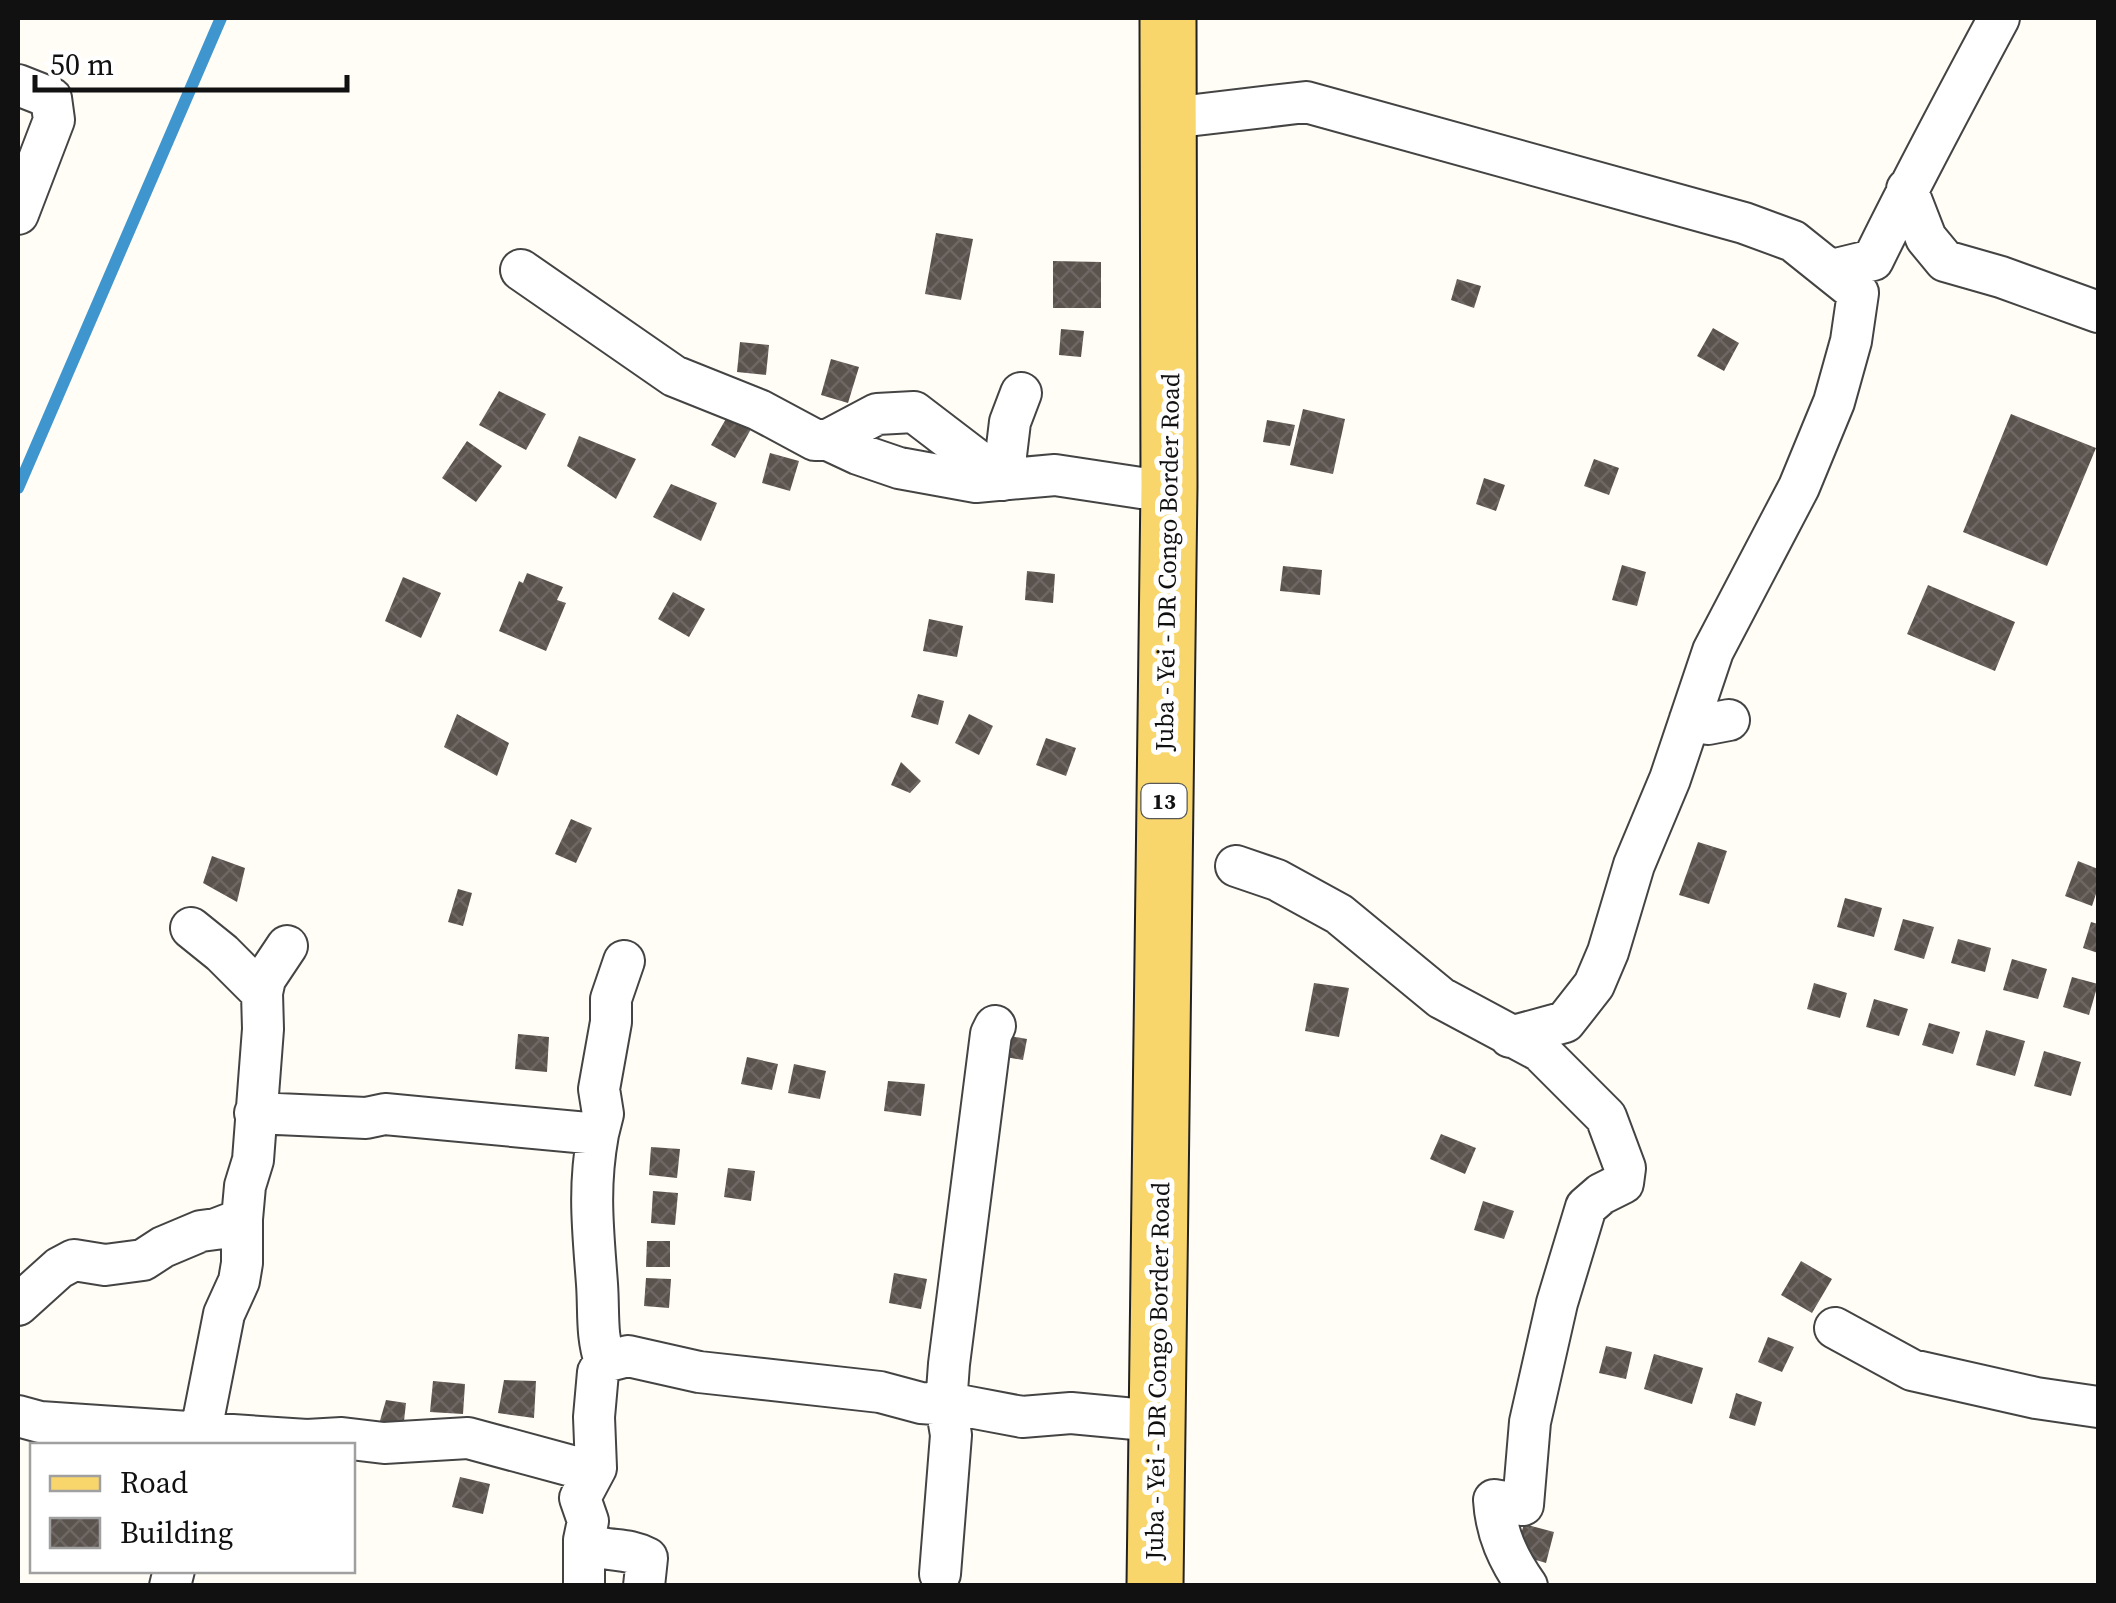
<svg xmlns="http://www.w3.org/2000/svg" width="2116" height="1603" font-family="'Source Serif 4',serif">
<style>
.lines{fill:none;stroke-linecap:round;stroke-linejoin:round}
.stream{stroke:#3f96cf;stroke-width:12}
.building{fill:url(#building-cross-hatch)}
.minor-casing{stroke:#444;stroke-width:44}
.primary-casing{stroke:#222;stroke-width:59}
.minor{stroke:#fff;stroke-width:40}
.primary{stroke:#f9d66b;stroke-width:55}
.labels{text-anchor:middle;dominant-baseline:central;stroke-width:10;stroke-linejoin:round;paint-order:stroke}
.shield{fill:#fff;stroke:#585858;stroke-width:2.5}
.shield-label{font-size:22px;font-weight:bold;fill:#111}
.street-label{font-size:25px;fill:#111;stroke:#fff}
</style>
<defs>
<pattern id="building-cross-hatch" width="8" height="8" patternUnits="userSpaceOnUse" patternTransform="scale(2.5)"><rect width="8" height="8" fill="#5a524d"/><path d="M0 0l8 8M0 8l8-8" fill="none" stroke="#6d6662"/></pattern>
</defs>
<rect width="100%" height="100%" fill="#fffdf5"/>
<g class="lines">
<path class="stream" d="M18,488L221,18"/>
</g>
<path class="building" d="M936,233L973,239L961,300L925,294Z
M1053,261L1101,262V308H1053Z
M1457,279L1481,286L1474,308L1451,300Z
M1713,328L1739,343L1724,371L1697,356Z
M1061,329L1084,331L1081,357L1059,355Z
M740,342L769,345L766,375L737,372Z
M831,359L859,367L848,403L821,395Z
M499,391L546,414L526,450L479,425Z
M1303,409L1345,419L1333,474L1290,465Z
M2011,414L2096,448L2047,566L1963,532Z
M727,417L751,429L735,458L711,445Z
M1267,420L1295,425L1290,446L1263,442Z
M579,436L636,459L616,499L567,466Z
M467,441L502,466L476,502L442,478Z
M770,453L799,461L790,491L762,483Z
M1594,459L1619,468L1609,495L1584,486Z
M1484,478L1505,485L1496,511L1476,504Z
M671,484L717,503L701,541L653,517Z
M1622,565L1646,572L1637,606L1612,600Z
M1283,566L1322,570L1320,595L1280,591Z
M1027,571L1055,574L1053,603L1025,600Z
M527,573L563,587L557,600L566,603L546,651L499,631L519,581L523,583Z
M403,577L441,593L421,638L385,621Z
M1928,585L2015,622L1995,671L1907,634Z
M673,592L705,609L689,637L658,619Z
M929,619L963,626L957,657L923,651Z
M918,694L944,701L938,725L911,717Z
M457,714L509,743L497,776L444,747Z
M969,714L993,726L979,755L955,743Z
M1046,738L1076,748L1066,776L1036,765Z
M901,762L921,781L910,793L891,785Z
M571,819L592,828L576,863L555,854Z
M1698,842L1727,851L1709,904L1679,895Z
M212,856L245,868L237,902L203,883Z
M2078,861L2098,869V888L2092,906L2065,896Z
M458,889L472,893L463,926L448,922Z
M1845,898L1882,908L1874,937L1837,927Z
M1903,919L1934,927L1924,959L1894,950Z
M2091,922L2098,924V953L2083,948Z
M1958,939L1991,948L1985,972L1951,963Z
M2012,959L2047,969L2038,999L2003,990Z
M2072,977L2098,984L2089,1015L2063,1007Z
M1314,983L1349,988L1339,1037L1305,1031Z
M1814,983L1847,993L1840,1018L1807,1009Z
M1874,999L1908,1009L1899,1036L1866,1027Z
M1929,1023L1960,1032L1953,1054L1922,1045Z
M1986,1030L2025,1041L2015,1076L1976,1065Z
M518,1034L549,1037L547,1072L515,1069Z
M1004,1035L1027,1039L1023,1060L1000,1056Z
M2044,1051L2081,1062L2071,1096L2034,1086Z
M747,1057L778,1064L772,1090L741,1084Z
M794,1064L826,1071L820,1099L788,1093Z
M888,1081L925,1084L921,1116L884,1111Z
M1441,1134L1476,1148L1465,1174L1430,1159Z
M651,1147L680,1149L677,1178L649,1175Z
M728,1168L755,1171L751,1201L724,1197Z
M653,1191L678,1193L675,1225L651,1223Z
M1483,1201L1514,1211L1504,1239L1474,1230Z
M647,1241H670V1267H646Z
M1801,1261L1832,1279L1812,1313L1781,1295Z
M894,1273L927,1279L921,1309L889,1303Z
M646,1278L671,1279L669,1308L644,1306Z
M1768,1337L1794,1347L1782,1372L1758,1362Z
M1606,1346L1632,1352L1626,1379L1599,1373Z
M1654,1354L1703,1368L1692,1404L1644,1389Z
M504,1380L536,1381L534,1418L498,1413Z
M433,1381L465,1384L463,1414L430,1412Z
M1736,1393L1762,1402L1755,1426L1729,1418Z
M386,1400L406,1403L403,1430L379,1424Z
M460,1477L490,1484L483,1514L452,1507Z
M1524,1524L1554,1532L1546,1563L1515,1554Z"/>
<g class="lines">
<defs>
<path id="minor" d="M18,85L51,98L54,120L18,214
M1170,118L1306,102L1744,223L1793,241L1858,293L1851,341L1834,402L1799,487L1713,651L1670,779L1634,865L1608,952L1594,985L1565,1022L1510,1037
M1907,189L1926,238L1945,261L2001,277L2098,312
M521,270L674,376L759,410L815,440H828L858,454L899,468L976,482L1055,475L1141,488L1169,486
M1832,270L1873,260C1913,178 1956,98 1999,18
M828,440L877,414L914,412L1003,480L1010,422L1021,393
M1690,719L1708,724L1729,720
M1236,866L1277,880L1339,914L1441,998L1540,1051L1606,1117L1625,1168L1623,1183L1601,1194L1586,1207L1557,1303L1530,1422L1523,1505L1494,1500C1496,1533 1508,1559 1527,1586
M191,928L222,953L262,993
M255,1113L366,1118L385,1114L598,1134L603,1114L599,1089L611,1022V999L624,961
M598,1134C588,1189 593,1229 597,1284C599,1312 596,1335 605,1362
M18,1305L59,1268L74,1260L105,1265L143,1260L163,1247L201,1231L216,1229L242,1219
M1835,1328L1912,1370L2036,1398L2098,1407
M18,1416L40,1422L307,1440L342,1438L384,1443L468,1438L579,1468H596L594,1417L598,1372L605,1362L628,1356L699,1372L880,1392L921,1403L964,1406L1022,1417L1071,1413L1135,1419L1157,1426
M198,1446L224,1314L239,1281L242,1263V1219L245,1186L253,1160L263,1029L262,993L265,979L287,946
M596,1468L580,1498L588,1521L584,1540C606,1555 622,1545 647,1558L644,1586
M940,1574L951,1435L946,1405L949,1364L991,1034L995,1026
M170,1586L174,1570
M584,1586V1540"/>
<path id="primary" d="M1155,1586L1169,486L1168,18"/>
</defs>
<use href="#minor" class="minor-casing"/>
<use href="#primary" class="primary-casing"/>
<use href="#minor" class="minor"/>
<use href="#primary" class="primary"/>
</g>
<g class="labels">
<rect class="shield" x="1141.5" y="784" width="45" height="34" rx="8"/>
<g class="shield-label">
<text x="1164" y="801">13</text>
</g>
<g class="street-label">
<text transform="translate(1167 562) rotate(-89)">Juba - Yei - DR Congo Border Road</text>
<text transform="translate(1157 1371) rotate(-89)">Juba - Yei - DR Congo Border Road</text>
</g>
</g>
<rect width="2116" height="1603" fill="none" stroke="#111111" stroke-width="40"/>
<rect x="30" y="1443" width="325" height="130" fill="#ffffff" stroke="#a0a0a0" stroke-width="2.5"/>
<rect x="50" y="1476" width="50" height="15" fill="#f9d66b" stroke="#a0a0a0" stroke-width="2.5"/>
<text x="120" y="1493" font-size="30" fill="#111111">Road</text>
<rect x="50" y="1518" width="50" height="30" fill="url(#building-cross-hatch)" stroke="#a0a0a0" stroke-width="2.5"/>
<text x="120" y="1543" font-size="30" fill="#111111">Building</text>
<path d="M35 75v15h312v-15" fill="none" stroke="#111111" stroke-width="5"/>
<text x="50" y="75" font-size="30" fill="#111111" stroke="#ffffff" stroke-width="8" paint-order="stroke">50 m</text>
</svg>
